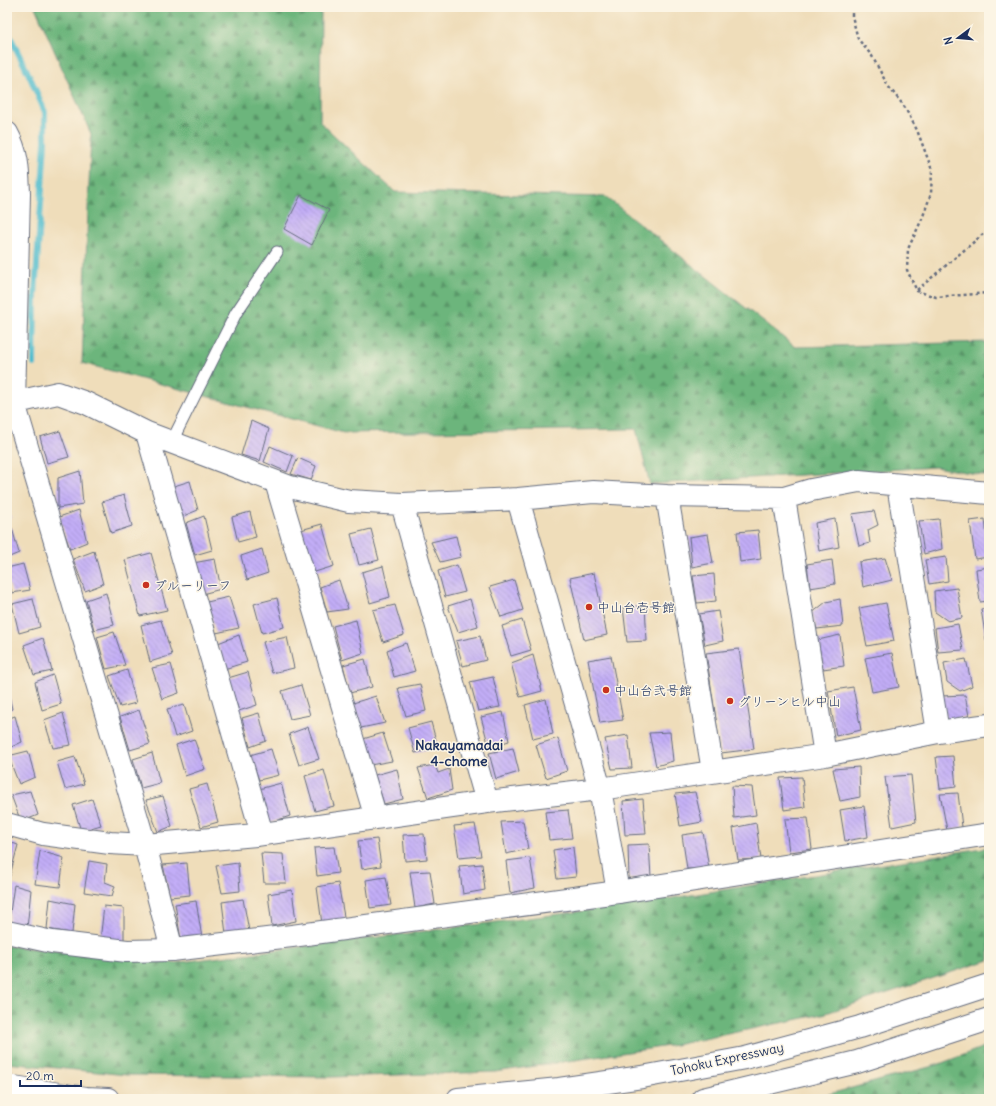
<svg xmlns="http://www.w3.org/2000/svg" width="996" height="1106" font-family="Delius,'Klee One',sans-serif">
<style>
.forest{fill:url(#forest-firs);stroke:#44726c}
.lines{fill:none;stroke-linecap:round;stroke-linejoin:round}
.stream{stroke:#52bdce;stroke-width:6}
.building{fill:url(#building-back-hatch)}
.lane-casing{stroke:#656c7e;stroke-width:13}
.street-casing{stroke:#656c7e;stroke-width:24}
.secondary-casing{stroke:#656c7e;stroke-width:24}
.highway-casing{stroke:#656c7e;stroke-width:24}
.path{stroke:#656c7e;stroke-width:2.5;stroke-dasharray:3 3;stroke-linecap:butt}
.lane{stroke:#fff;stroke-width:11}
.street{stroke:#fff;stroke-width:22}
.secondary{stroke:#fff;stroke-width:22}
.highway{stroke:#fff;stroke-width:22}
.poi-dot{fill:#c8321e;stroke:#fcf5e5;stroke-width:1.5}
.labels{text-anchor:middle;dominant-baseline:central;stroke-width:3;stroke-linejoin:round;paint-order:stroke}
.poi-label{font-size:13px;fill:#1b2f5e;stroke:#fcf5e5;text-anchor:start}
.street-label{font-size:13px;fill:#1b2f5e;stroke:#fcf5e5}
.neighbourhood-label{font-size:14px;font-weight:bold;fill:#1b2f5e;stroke:#fcf5e5}
</style>
<defs>
<pattern id="forest-firs" width="22" height="20" patternUnits="userSpaceOnUse"><rect width="22" height="20" fill="#6cb57b"/><path d="M5 1l3.5 6h-7zM16 11l3.5 6h-7z" fill="#589468"/></pattern>
<pattern id="building-back-hatch" width="6" height="6" patternUnits="userSpaceOnUse"><rect width="6" height="6" fill="#c2adf7"/><path d="M-1 5l2 2M0 0l6 6M5-1l2 2" fill="none" stroke="#9d8dcb"/></pattern>
</defs>
<rect width="100%" height="100%" fill="#fcf5e5"/>
<filter id="ink" filterUnits="userSpaceOnUse"><feTurbulence type="fractalNoise" baseFrequency=".025" numOctaves="2"/><feDisplacementMap in="SourceGraphic" scale="8" xChannelSelector="R" yChannelSelector="G"/><feConvolveMatrix kernelMatrix="1 2 1 2 8 2 1 2 1" color-interpolation-filters="sRGB"/></filter>
<filter id="wash" filterUnits="userSpaceOnUse"><feTurbulence type="fractalNoise" baseFrequency=".012" numOctaves="4" result="noise"/><feDisplacementMap in="SourceGraphic" scale="16" xChannelSelector="R" yChannelSelector="G"/><feGaussianBlur stdDeviation="0.9" result="paint"/><feColorMatrix in="noise" values="0 0 0 0 0 0 0 0 0 0 0 0 0 0 0 0 0 1.4 0 .05"/><feComposite in="paint" operator="in"/></filter>
<g filter="url(#wash)">
<rect width="100%" height="100%" fill="#efddba"/>
<path class="forest" d="M35,7H321L320,122L395,192L606,197L795,347L989,342V476L935,467L650,484L636,429L344,433L82,363L91,134Z
M989,847V960L823,1014L675,1045L495,1072L331,1077L127,1075L7,1063V946L174,963L623,906Z
M989,1045V1099H811L937,1065Z"/>
<g class="lines">
<path class="stream" d="M7,30L30,77L45,112V142L35,295L34,364"/>
</g>
<g id="blocks">
<path class="building" d="M301,195L329,210L312,245L284,229Z
M251,421L269,429L260,461L241,455Z
M60,431L69,457L47,463L40,437Z
M270,446L293,456L287,472L264,462Z
M298,458L316,466L311,480L291,474Z
M80,471L83,504L58,508V478Z
M190,481L198,510L181,517L171,487Z
M124,495L132,526L111,533L102,502Z
M7,508L11,518L7,519Z
M79,510L87,542L70,549L59,517Z
M874,511L878,525L868,530L870,543L859,546L852,514Z
M250,512L256,537L238,542L232,517Z
M204,516L212,550L195,555L186,523Z
M835,519L839,547L819,551L815,523Z
M939,519L942,549L924,554L919,521Z
M985,519L989,557L975,559L970,521Z
M322,524L334,566L315,572L301,530Z
M12,528L19,553L7,558V529Z
M371,529L379,560L359,565L351,534Z
M758,530L761,559L740,562L737,532Z
M708,534L713,563L692,567L689,537Z
M456,536L461,557L440,562L431,542Z
M262,549L268,573L247,580L241,556Z
M94,551L103,584L85,591L73,559Z
M151,553L167,610L140,616L125,560Z
M946,557L948,581L929,584L925,560Z
M885,558L892,580L863,587L859,562Z
M215,559L221,589L202,594L193,563Z
M832,560L835,584L810,588L807,564Z
M23,564L30,590L12,593L7,577V568Z
M457,565L465,592L445,597L438,571Z
M383,566L390,597L370,603L362,572Z
M989,567V601L980,602L976,569Z
M594,573L607,635L584,640L570,578Z
M714,574L716,601L697,603L693,576Z
M339,580L348,609L327,612L320,587Z
M514,580L523,610L501,617L490,587Z
M957,588L962,618L948,621L935,612L934,591Z
M106,593L114,625L94,630L86,600Z
M229,597L239,628L216,633L207,602Z
M277,598L284,627L262,633L254,604Z
M33,599L40,627L19,633L12,604Z
M470,599L478,626L458,632L448,606Z
M840,599L843,626L817,629L812,613L826,602Z
M886,603L894,641L867,646L859,608Z
M395,605L404,635L383,642L373,610Z
M645,606L647,641L627,642L623,607Z
M989,607V639L986,640L981,609Z
M718,611L723,641L705,645L699,614Z
M161,620L172,655L150,662L141,625Z
M356,620L363,653L342,660L333,626Z
M522,620L531,650L511,656L502,626Z
M958,624L963,650L938,652L935,628Z
M114,632L125,665L106,669L97,637Z
M239,635L247,662L224,669L218,643Z
M840,635L844,666L823,669L818,640Z
M480,636L486,660L463,666L456,641Z
M287,637L294,668L272,673L263,642Z
M43,638L52,671L34,675L24,645Z
M406,643L415,671L394,677L387,650Z
M987,644H989V655H988Z
M739,649L754,749L721,753L706,653Z
M892,653L899,687L872,692L865,658Z
M533,655L542,691L520,697L511,663Z
M611,656L623,720L600,723L588,660Z
M365,659L372,687L350,693L343,665Z
M966,659L972,686L960,691L947,682L944,663Z
M171,664L179,693L162,699L152,668Z
M127,670L136,703L120,707L109,676Z
M248,672L257,705L239,711L228,678Z
M53,675L61,704L42,710L35,682Z
M493,677L500,707L478,711L470,682Z
M420,684L426,711L406,716L398,688Z
M301,685L310,715L290,719L282,691Z
M853,687L861,730L836,736L828,691Z
M8,691L12,709L7,711V692Z
M965,695L969,716L947,720L941,696Z
M376,696L385,723L361,728L353,703Z
M546,699L553,734L533,739L525,705Z
M184,705L192,731L175,737L167,709Z
M139,710L150,744L130,750L120,717Z
M503,712L509,741L489,747L481,717Z
M63,713L71,745L53,748L44,720Z
M259,713L266,741L250,747L242,718Z
M15,716L22,742L7,749V719Z
M431,722L438,748L415,753L408,728Z
M308,727L319,759L299,765L289,734Z
M670,732L673,761L656,766L649,733Z
M383,733L392,761L370,765L363,739Z
M628,735L632,768L612,769L605,739Z
M558,738L567,771L546,778L536,745Z
M194,739L205,769L185,776L176,745Z
M513,748L519,772L496,779L489,753Z
M271,749L279,775L259,780L250,755Z
M28,751L35,777L19,784L8,756Z
M152,753L160,783L141,788L133,759Z
M953,756L956,787L940,789L936,757Z
M75,757L84,784L65,789L57,762Z
M435,765L438,773L449,769L452,790L428,798L418,768Z
M859,767L860,797L840,801L833,769Z
M397,769L403,799L384,804L375,775Z
M324,770L334,806L315,811L305,776Z
M911,775L916,822L892,827L885,777Z
M802,777L805,807L784,810L780,778Z
M281,783L290,816L269,823L259,789Z
M207,784L218,822L201,827L189,789Z
M732,786L752,787L756,815L734,818Z
M30,791L38,815L21,822L11,795Z
M695,792L702,822L680,826L675,794Z
M958,793L962,827L947,830L940,794Z
M163,796L172,826L158,832L146,800Z
M92,799L101,825L81,831L73,805Z
M643,799L646,834L625,835L623,801Z
M864,806L868,837L845,841L840,810Z
M568,810L572,838L549,840L545,812Z
M808,818L812,849L789,852L785,819Z
M523,821L528,849L506,854L501,822Z
M756,823L761,859L738,860L733,828Z
M475,824L481,856L459,858L454,826Z
M703,832L709,868L687,869L682,835Z
M424,834L427,859L405,861L403,835Z
M377,839L381,866L362,869L358,841Z
M7,841L18,845L9,879L7,878Z
M649,844L651,877L629,879L628,845Z
M334,847L338,873L317,876L314,848Z
M573,847L576,877L557,879L553,850Z
M40,851L64,858L60,887L35,884Z
M261,853L283,854L286,883H264Z
M530,858L535,888L510,893L506,861Z
M89,861L107,864L105,882L115,886L112,896L84,892Z
M187,863L190,895L170,897L163,865Z
M238,863L240,891L222,893L216,866Z
M482,864L485,890L463,894L459,866Z
M430,871L435,904L415,908L410,872Z
M386,877L391,905L370,908L366,880Z
M338,883L345,922L322,924L317,887Z
M14,885L31,890L27,928L8,926Z
M292,890L296,921L272,926L268,894Z
M50,899L75,904L72,933L47,929Z
M243,899L249,931L226,934L222,902Z
M196,901L202,938L181,940L175,904Z
M104,906L124,908V944L100,941Z"/>
</g>
</g>
<g filter="url(#ink)">
<use href="#blocks" fill-opacity="0" stroke="#656c7e" stroke-width="1"/>
<g class="lines">
<defs>
<path id="lane" d="M171,443L236,313L277,252"/>
<path id="street" d="M7,133C18,153 18,170 19,193L14,403L145,845L172,950
M7,404L58,393L86,403L147,433L290,487L349,501L402,504L518,499L593,492L667,496L784,498L811,490L859,481L989,493
M147,433L262,834
M276,482L376,818
M898,485L938,732
M667,496L713,771
M784,498L825,755
M518,499L600,789L618,892
M402,504L487,802
M7,824L43,834L110,843L145,845L256,835L487,802L600,789L825,755L938,732L989,725"/>
<path id="secondary" d="M7,932L52,942L127,951L172,950L292,936L618,892L989,834"/>
<path id="highway" d="M7,1086L86,1098L108,1099
M458,1099L559,1089L642,1077L745,1058L860,1027L989,985
M703,1099L857,1062L989,1019"/>
</defs>
<use href="#lane" class="lane-casing"/>
<use href="#street" class="street-casing"/>
<use href="#secondary" class="secondary-casing"/>
<use href="#highway" class="highway-casing"/>
<path class="path" d="M852,7V16L858,39L872,56L888,86L904,106L917,130L932,170L931,194L922,219L908,249L907,270L917,291L936,297L989,293
M917,290L989,229
M985,472L989,465"/>
<use href="#lane" class="lane"/>
<use href="#street" class="street"/>
<use href="#secondary" class="secondary"/>
<use href="#highway" class="highway"/>
</g>
</g>
<g class="poi-dot">
<circle cx="146" cy="585" r="4"/>
<circle cx="589" cy="607" r="4"/>
<circle cx="606" cy="690" r="4"/>
<circle cx="730" cy="701" r="4"/>
</g>
<g class="labels">
<g class="poi-label">
<text x="154" y="585">ブルーリーフ</text>
<text x="597" y="607">中山台壱号館</text>
<text x="614" y="690">中山台弐号館</text>
<text x="738" y="701">グリーンヒル中山</text>
</g>
<g class="street-label">
<text transform="translate(727 1059) rotate(-12)">Tohoku Expressway</text>
</g>
<g class="neighbourhood-label">
<text x="459" y="745">Nakayamadai<tspan x="459" dy="16">4-chome</tspan></text>
</g>
</g>
<rect width="996" height="1106" fill="none" stroke="#fcf5e5" stroke-width="24"/>
<g transform="translate(958 38) rotate(254)" stroke="#fcf5e5" stroke-width="3" paint-order="stroke">
<path d="M0-3L7 15L0 10L-7 15Z" fill="#1b2f5e"/>
<text y="-6" font-size="11" font-weight="bold" text-anchor="middle" fill="#1b2f5e">N</text>
</g>
<path d="M20 1080v6h61v-6" fill="none" stroke="#1b2f5e" stroke-width="2"/>
<text x="26" y="1080" font-size="12" fill="#1b2f5e" stroke="#fcf5e5" stroke-width="3" paint-order="stroke">20 m</text>
</svg>
